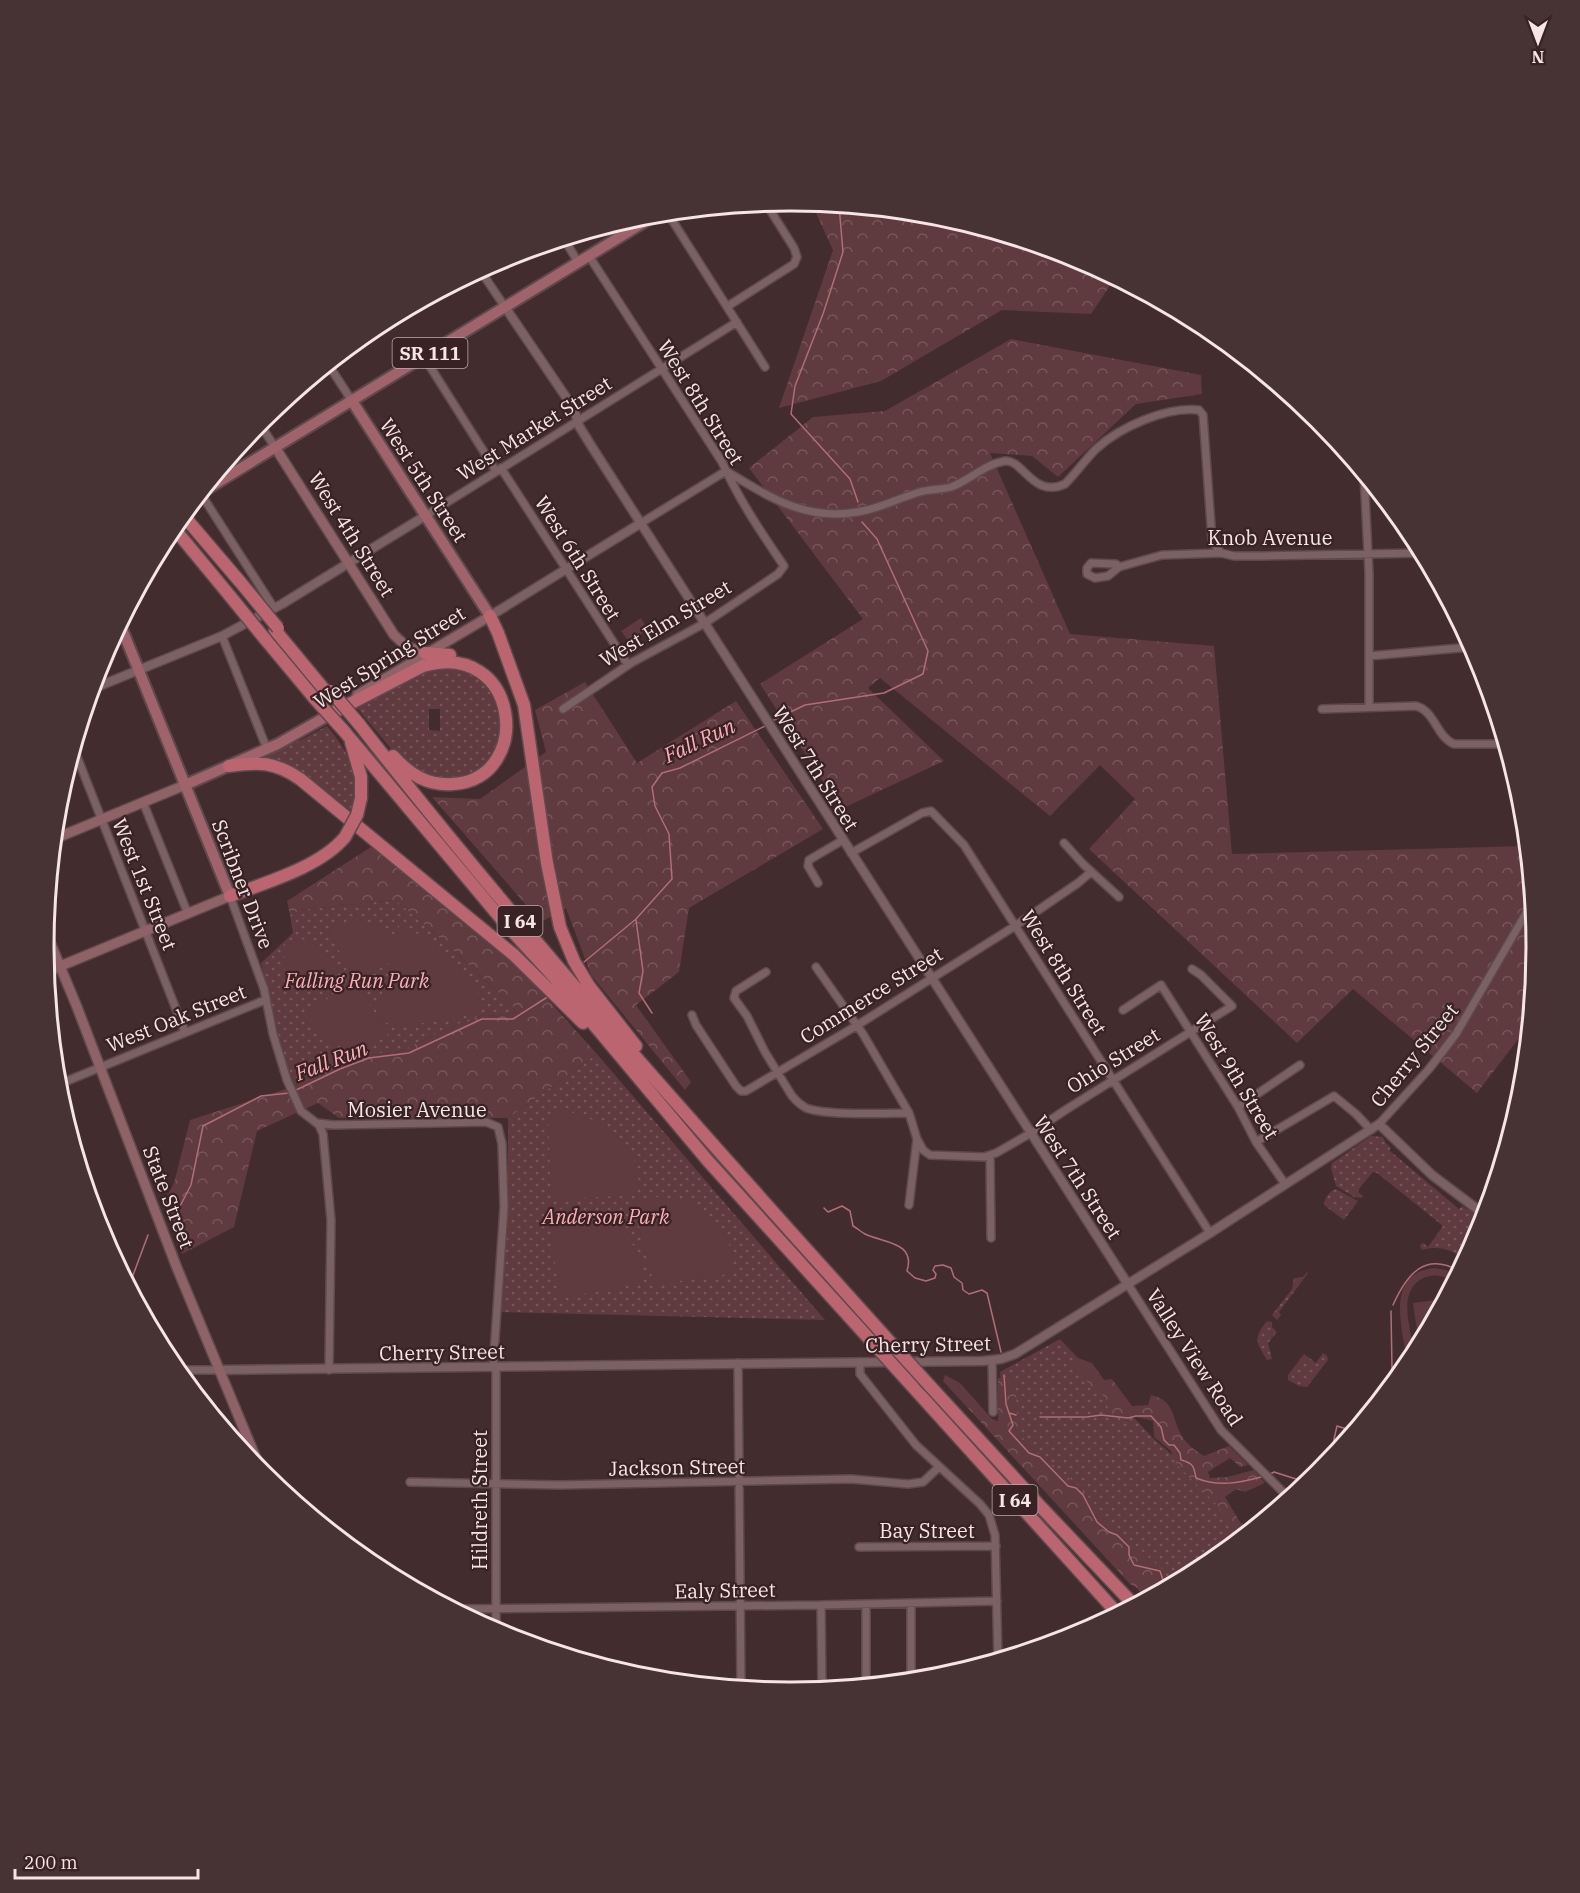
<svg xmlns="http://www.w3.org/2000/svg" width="1580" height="1893" font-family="'IBM Plex Serif',serif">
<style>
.grass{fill:url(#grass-dots);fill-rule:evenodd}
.forest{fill:url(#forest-crowns)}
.pitch{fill:#5f3a3e}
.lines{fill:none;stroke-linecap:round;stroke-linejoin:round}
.stream{stroke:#b06e75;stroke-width:1.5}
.minor-casing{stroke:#5e4a4c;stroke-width:10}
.tertiary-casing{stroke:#5e4a4c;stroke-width:11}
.secondary-casing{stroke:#5e4a4c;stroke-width:12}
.primary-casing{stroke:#5e4a4c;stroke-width:14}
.motorway-casing{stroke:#5e4a4c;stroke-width:15}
.minor{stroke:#7b6163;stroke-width:7}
.tertiary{stroke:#7b6163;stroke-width:8}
.secondary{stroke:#8e6267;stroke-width:9}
.primary{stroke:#a1636b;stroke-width:10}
.motorway{stroke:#ba6570;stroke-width:12}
.motorway-bridge-casing{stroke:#5e4a4c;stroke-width:15;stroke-linecap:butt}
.motorway-bridge{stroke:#ba6570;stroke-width:12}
.labels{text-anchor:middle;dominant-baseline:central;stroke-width:4.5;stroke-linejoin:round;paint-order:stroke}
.shield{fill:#382224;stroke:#bcaaac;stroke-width:1.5}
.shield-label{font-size:18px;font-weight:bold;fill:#f5e5e6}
.street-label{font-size:20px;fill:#f5e5e6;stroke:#382224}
.park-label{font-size:20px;font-style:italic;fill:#fcaeb5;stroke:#382224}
.water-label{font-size:21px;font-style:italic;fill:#fdafb6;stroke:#382224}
.rim{fill:none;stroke:#f5e5e6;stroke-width:3}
</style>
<defs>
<pattern id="grass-dots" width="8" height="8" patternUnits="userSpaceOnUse" patternTransform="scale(1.5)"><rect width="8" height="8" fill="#5f3a3e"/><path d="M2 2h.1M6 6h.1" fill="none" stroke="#77565a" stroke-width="1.8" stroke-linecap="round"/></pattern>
<pattern id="forest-crowns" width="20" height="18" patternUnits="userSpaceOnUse" patternTransform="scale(1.5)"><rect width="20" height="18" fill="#5f3a3e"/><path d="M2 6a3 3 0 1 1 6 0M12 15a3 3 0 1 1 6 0" fill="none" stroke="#77565a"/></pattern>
</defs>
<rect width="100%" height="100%" fill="#432c2e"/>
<path class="grass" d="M444,666L468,671L488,685L501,707L499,745L485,766L465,779H431L403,763L357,708L421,672ZM429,709H440V731L429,730Z
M327,726C351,755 360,775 351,813C323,790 299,761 260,757L303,739Z
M395,900L433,932L514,1007L515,1013L498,1016L485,1015L471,1018L398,1052L363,1055L311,1074L295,1086L287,1070L261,963L293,933L290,915L300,910Z
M597,1054L825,1320L500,1312L508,1224V1118Z
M1371,1136L1383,1137L1385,1142L1391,1148L1389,1150L1459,1209L1462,1206L1484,1219L1480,1232L1465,1259C1450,1250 1440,1245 1422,1250L1420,1245L1423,1243L1428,1247L1443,1226L1377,1173L1373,1172L1359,1189L1358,1192L1363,1196L1362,1198L1354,1197L1336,1186L1331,1168L1332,1163Z
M1336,1189L1358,1201L1344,1220L1324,1205C1324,1199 1330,1190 1336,1189Z
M1307,1272L1308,1273L1279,1312L1281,1315L1277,1320L1272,1315L1292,1289L1294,1278L1303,1277Z
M1267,1321L1272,1322V1327L1277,1332L1268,1343L1272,1359L1267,1360C1256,1342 1253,1338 1267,1321Z
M1060,1339L1155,1440L1219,1495L1247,1533L1204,1567L1152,1596L1008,1443L1000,1372Z
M1323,1353L1327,1356L1328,1360L1307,1387L1299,1386L1288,1380V1375L1304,1354L1316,1363Z"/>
<path class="forest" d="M811,202L936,214L1076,257L1115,278L1091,314L1002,310L881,381L779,408L833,250Z
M1011,339L1201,375L1202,394L1136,404L1058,477L1032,456L990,453L1070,634L1214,646L1232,854L1527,846L1536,946L1529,1025L1477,1093L1353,989L1297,1043L1089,849L1135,799L1100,765L1050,816L880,678L868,688L944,761L841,809L760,684L863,619L749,468L813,417L885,411Z
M585,682L637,763L736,701L823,829L689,908L679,972L636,1005L691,1082L685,1090L591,975L566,908L541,922L432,797L480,799L546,752L535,710Z
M371,847L516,964L597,1054L508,1118H339L318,1103L257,1131L234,1227L182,1254L164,1202L174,1183L190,1120L295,1086L311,1074L341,1062L363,1055L398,1052L471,1018L485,1015L498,1016L515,1013L514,1007L433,932L395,900L300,910L290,915L287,901Z
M1075,1357L1092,1363L1104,1380L1112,1379L1132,1406L1148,1405L1151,1395C1176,1401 1171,1418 1182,1436C1187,1445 1195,1450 1204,1456L1229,1446L1248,1465L1240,1467L1230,1458L1208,1472L1210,1478L1227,1477L1254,1470L1265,1483L1245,1492L1236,1489L1225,1497L1240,1522L1250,1530L1241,1537L1218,1506L1176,1464L1171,1451L1154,1437L1153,1421C1139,1416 1125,1417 1110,1413L1101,1391L1093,1389L1073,1363Z
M945,1375L960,1383L992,1419L998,1421V1378L1011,1376L1015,1383L1019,1433L1029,1445L1079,1486L1114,1526L1162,1569L1172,1585L1145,1599L1137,1588L1130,1584L943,1381Z"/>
<path class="pitch" d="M641,618L648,630L629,642L621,631Z
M352,920C369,920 383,925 396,937L399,926L430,939L478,987V1008L474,1014C456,1017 396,1032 381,1020C379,1018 378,1015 376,1012L392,961L363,977L352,975L328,930L339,924Z
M293,939C316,938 329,951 335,972L298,987L287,981L284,968L285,943Z
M349,985L360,988L388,1036C355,1055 321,1051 302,1015Z
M553,1111C594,1108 650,1152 637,1195L556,1199L551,1195L548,1116Z
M657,1197C667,1198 676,1198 685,1201C714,1211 740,1244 729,1274L658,1284L653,1281L633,1203L643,1199Z
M565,1209C607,1212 644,1238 644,1283L565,1297L559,1293L548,1212L552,1210Z
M1435,1268L1446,1270L1457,1275L1453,1282C1445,1276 1436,1274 1426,1277C1395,1289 1411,1330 1415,1354L1408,1365C1403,1331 1383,1272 1435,1268Z
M1444,1299L1419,1345L1413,1303Z"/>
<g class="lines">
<path class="stream" d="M839,205L843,252L823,314L795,386L791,414L850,479L858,502
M774,720L805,705L884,693L923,674L928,651L877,539L862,522
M636,920L643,971L639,993L652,1013
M584,962L636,919L672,879L669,834L655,806L652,787L662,773L680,768L765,726
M294,1091L340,1069L369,1058L409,1053L482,1019H513L549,996
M824,1208L828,1212L842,1206L850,1211L853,1226C857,1228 861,1232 865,1234C884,1243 916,1242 907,1271L915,1278L926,1281L935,1278L936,1274L933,1270L935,1266L943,1265L951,1268L954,1277L962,1283L963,1290L969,1294L982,1290L987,1293L1001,1352
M178,1210L191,1185L203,1126L261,1096L289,1093
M129,1286L148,1235
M1393,1305C1406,1276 1424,1251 1459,1271
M1004,1375L1006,1404L1013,1425L1009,1431L1029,1453L1040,1457L1068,1486L1076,1488L1083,1495L1097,1522L1109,1532L1117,1535L1129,1547V1555L1134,1565L1160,1571L1163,1580L1157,1589L1159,1592
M1389,1388L1392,1368L1391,1311
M1371,1409L1370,1405L1377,1403
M1009,1413L1016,1415
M1040,1417H1087L1101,1415L1128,1418L1136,1416H1151L1161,1427L1164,1440L1169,1445H1174L1180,1453L1181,1460C1193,1463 1194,1466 1196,1478C1218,1487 1239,1483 1261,1477
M1333,1455L1334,1439L1337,1426L1353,1431
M1270,1474L1274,1472L1296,1479L1313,1478"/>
<defs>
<path id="minor" d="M667,212L765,367
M564,239L578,262
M480,270L505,307
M728,306L794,264L797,257L794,248L765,202
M424,357L496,471
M328,364L352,401
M259,423L275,447
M501,468L628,665
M1364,475L1369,573V707
M201,494L274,608
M425,516L737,322
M641,523L726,471C772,499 811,524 867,510C885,506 902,497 920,492C930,489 941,490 951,487C970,480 985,464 1005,461C1023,459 1033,499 1065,484C1076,473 1085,460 1096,449C1120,427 1167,406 1199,410L1203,415L1212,539L1214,544L1221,553
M1119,567L1116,564L1091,563L1087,568V574L1095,578L1108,576L1119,567L1162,555L1221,553L1234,556H1262L1422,553
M222,636L267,749
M1369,656L1471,647
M563,709L631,663L705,623L778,574L784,566C761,532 739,500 722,462L589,256
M1322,709L1416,706C1435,711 1436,736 1454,744H1505
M74,749L185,1032
M143,802L188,914
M1064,843L1083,864L1119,897
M851,853L922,813L931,811L964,845L1210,1233
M818,883L808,866L809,860L843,840
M230,896L264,989L273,1034L287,1080L301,1111L319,1125L323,1134L331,1220L329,1370
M816,967L863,1034L909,1113L917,1139L909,1205
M766,972L736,991L734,998L747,1016L765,1052L792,1096C796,1101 801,1105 806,1108C827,1116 885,1113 909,1113
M1123,1010L1161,985L1238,1107L1256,1142L1285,1184
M692,1015L696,1025L736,1086L741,1091H746L856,1026L1015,926L1078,883L1091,872
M57,1085L265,1000
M1238,1107L1300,1065
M317,1123L334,1125L486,1122L498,1127L502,1144L504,1207L493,1368
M1379,1124L1429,1069L1456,1034L1532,903
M917,1139L923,1150L930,1155L984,1157L996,1153L1031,1133L1067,1109L1232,1006L1201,975L1192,969
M1256,1142L1334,1096L1356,1114L1371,1130
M990,1156L991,1238
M1127,1283L1221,1430L1289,1498
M992,1361L993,1412
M860,1362V1374L916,1445L980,1504L989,1515L995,1535L998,1660
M738,1363L741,1688
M177,1370H218
M410,1482L560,1485L851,1479L908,1484L923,1482L939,1467
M859,1547L996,1546
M911,1604V1681
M821,1605L822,1690
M453,1609L821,1605L997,1601
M496,1632V1368
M866,1685V1604"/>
<path id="tertiary" d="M505,307L574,409L579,426L592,447L1127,1283
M490,616L641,523
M92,689L222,636L282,604L425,516
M218,1370L983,1361L1001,1359L1015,1354L1210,1233L1379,1124L1432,1175L1485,1215"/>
<path id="secondary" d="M275,447L394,635L406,646L425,653
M357,695L490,616
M54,839L185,785
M45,930L77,1007L177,1268L263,1475
M46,972L230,896"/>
<path id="primary" d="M352,401L490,616
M202,492L659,213
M120,624L230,896
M185,785L278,744L336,711"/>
<path id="motorway" d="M183,515L241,583
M173,527L230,596
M490,616L498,633L524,705L547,863L560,927L574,961L589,986L636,1046
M275,630L328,694
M265,639L315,699
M425,653L450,655
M336,711L423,666C520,638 535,779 453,784C428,786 410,775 393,756
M359,724C526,938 708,1140 890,1342
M344,731L503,921L554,977L708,1161L872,1342
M351,742L361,777V798
M229,766C258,762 274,761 300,779L514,955L583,1023
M230,896C267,882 320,867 345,837
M912,1386L1118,1614
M930,1386L1041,1507L1134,1605"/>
</defs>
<use href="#minor" class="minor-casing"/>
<use href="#tertiary" class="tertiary-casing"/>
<use href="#secondary" class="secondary-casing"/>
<use href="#primary" class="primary-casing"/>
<use href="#motorway" class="motorway-casing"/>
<use href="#minor" class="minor"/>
<use href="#tertiary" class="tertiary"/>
<use href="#secondary" class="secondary"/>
<use href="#primary" class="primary"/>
<use href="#motorway" class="motorway"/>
<defs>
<path id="motorway-bridge" d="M241,583L278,628
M230,596L265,639
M331,691L359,724
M315,699L344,731
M345,837L357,815L361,798
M872,1342L912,1386
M890,1342L930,1386"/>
</defs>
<use href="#motorway-bridge" class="motorway-bridge-casing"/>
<use href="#motorway-bridge" class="motorway-bridge"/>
</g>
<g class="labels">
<g class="shield">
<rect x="392.5" y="338" width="75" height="30" rx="4.5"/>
<rect x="497.5" y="906" width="45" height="30" rx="4.5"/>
<rect x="992.5" y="1485" width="45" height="30" rx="4.5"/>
</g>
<g class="shield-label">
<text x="430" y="353">SR 111</text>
<text x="520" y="921">I 64</text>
<text x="1015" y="1500">I 64</text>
</g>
<g class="street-label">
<text transform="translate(701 402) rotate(58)">West 8th Street</text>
<text transform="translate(534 428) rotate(-32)">West Market Street</text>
<text transform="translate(424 480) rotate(57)">West 5th Street</text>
<text transform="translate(352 534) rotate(58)">West 4th Street</text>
<text x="1270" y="537">Knob Avenue</text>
<text transform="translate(578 558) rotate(58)">West 6th Street</text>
<text transform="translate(665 623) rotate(-31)">West Elm Street</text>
<text transform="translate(389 657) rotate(-32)">West Spring Street</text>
<text transform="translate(816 768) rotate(58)">West 7th Street</text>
<text transform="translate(145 884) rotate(68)">West 1st Street</text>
<text transform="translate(243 884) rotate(69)">Scribner Drive</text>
<text transform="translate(1064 972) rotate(58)">West 8th Street</text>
<text transform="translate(871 995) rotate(-32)">Commerce Street</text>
<text transform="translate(176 1018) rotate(-22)">West Oak Street</text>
<text transform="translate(1414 1055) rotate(-51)">Cherry Street</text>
<text transform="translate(1113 1060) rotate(-32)">Ohio Street</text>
<text transform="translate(1237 1076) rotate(59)">West 9th Street</text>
<text x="417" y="1109">Mosier Avenue</text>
<text transform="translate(1078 1177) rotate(57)">West 7th Street</text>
<text transform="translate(169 1197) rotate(69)">State Street</text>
<text transform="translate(928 1344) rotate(-1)">Cherry Street</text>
<text transform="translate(442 1352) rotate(-1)">Cherry Street</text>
<text transform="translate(1195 1357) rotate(57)">Valley View Road</text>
<text transform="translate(677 1467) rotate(-1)">Jackson Street</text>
<text transform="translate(479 1500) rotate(-90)">Hildreth Street</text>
<text x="927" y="1530">Bay Street</text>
<text transform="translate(725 1590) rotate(-1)">Ealy Street</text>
</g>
<g class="park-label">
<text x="357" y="980">Falling Run Park</text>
<text x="606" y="1216">Anderson Park</text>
</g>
<g class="water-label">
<text transform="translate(699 740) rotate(-25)">Fall Run</text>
<text transform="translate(331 1060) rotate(-21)">Fall Run</text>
</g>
</g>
<path d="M0 0H1580V1893H0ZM789 211H791A735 735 0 0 1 1526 946V947A735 735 0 0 1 791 1682H789A735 735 0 0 1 54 947V946A735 735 0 0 1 789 211Z" fill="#473234" fill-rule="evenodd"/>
<path class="rim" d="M789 211H791A735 735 0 0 1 1526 946V947A735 735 0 0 1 791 1682H789A735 735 0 0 1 54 947V946A735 735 0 0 1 789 211Z"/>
<g transform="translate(1538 42) rotate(180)" stroke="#382224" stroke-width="4.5" paint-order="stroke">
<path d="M0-4.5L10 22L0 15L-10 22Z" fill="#f5e5e6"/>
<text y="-9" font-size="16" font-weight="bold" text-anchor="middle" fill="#f5e5e6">N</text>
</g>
<path d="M15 1869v9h183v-9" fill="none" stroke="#f5e5e6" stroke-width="3"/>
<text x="24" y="1869" font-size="18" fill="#f5e5e6" stroke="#382224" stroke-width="4.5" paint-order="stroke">200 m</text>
</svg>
